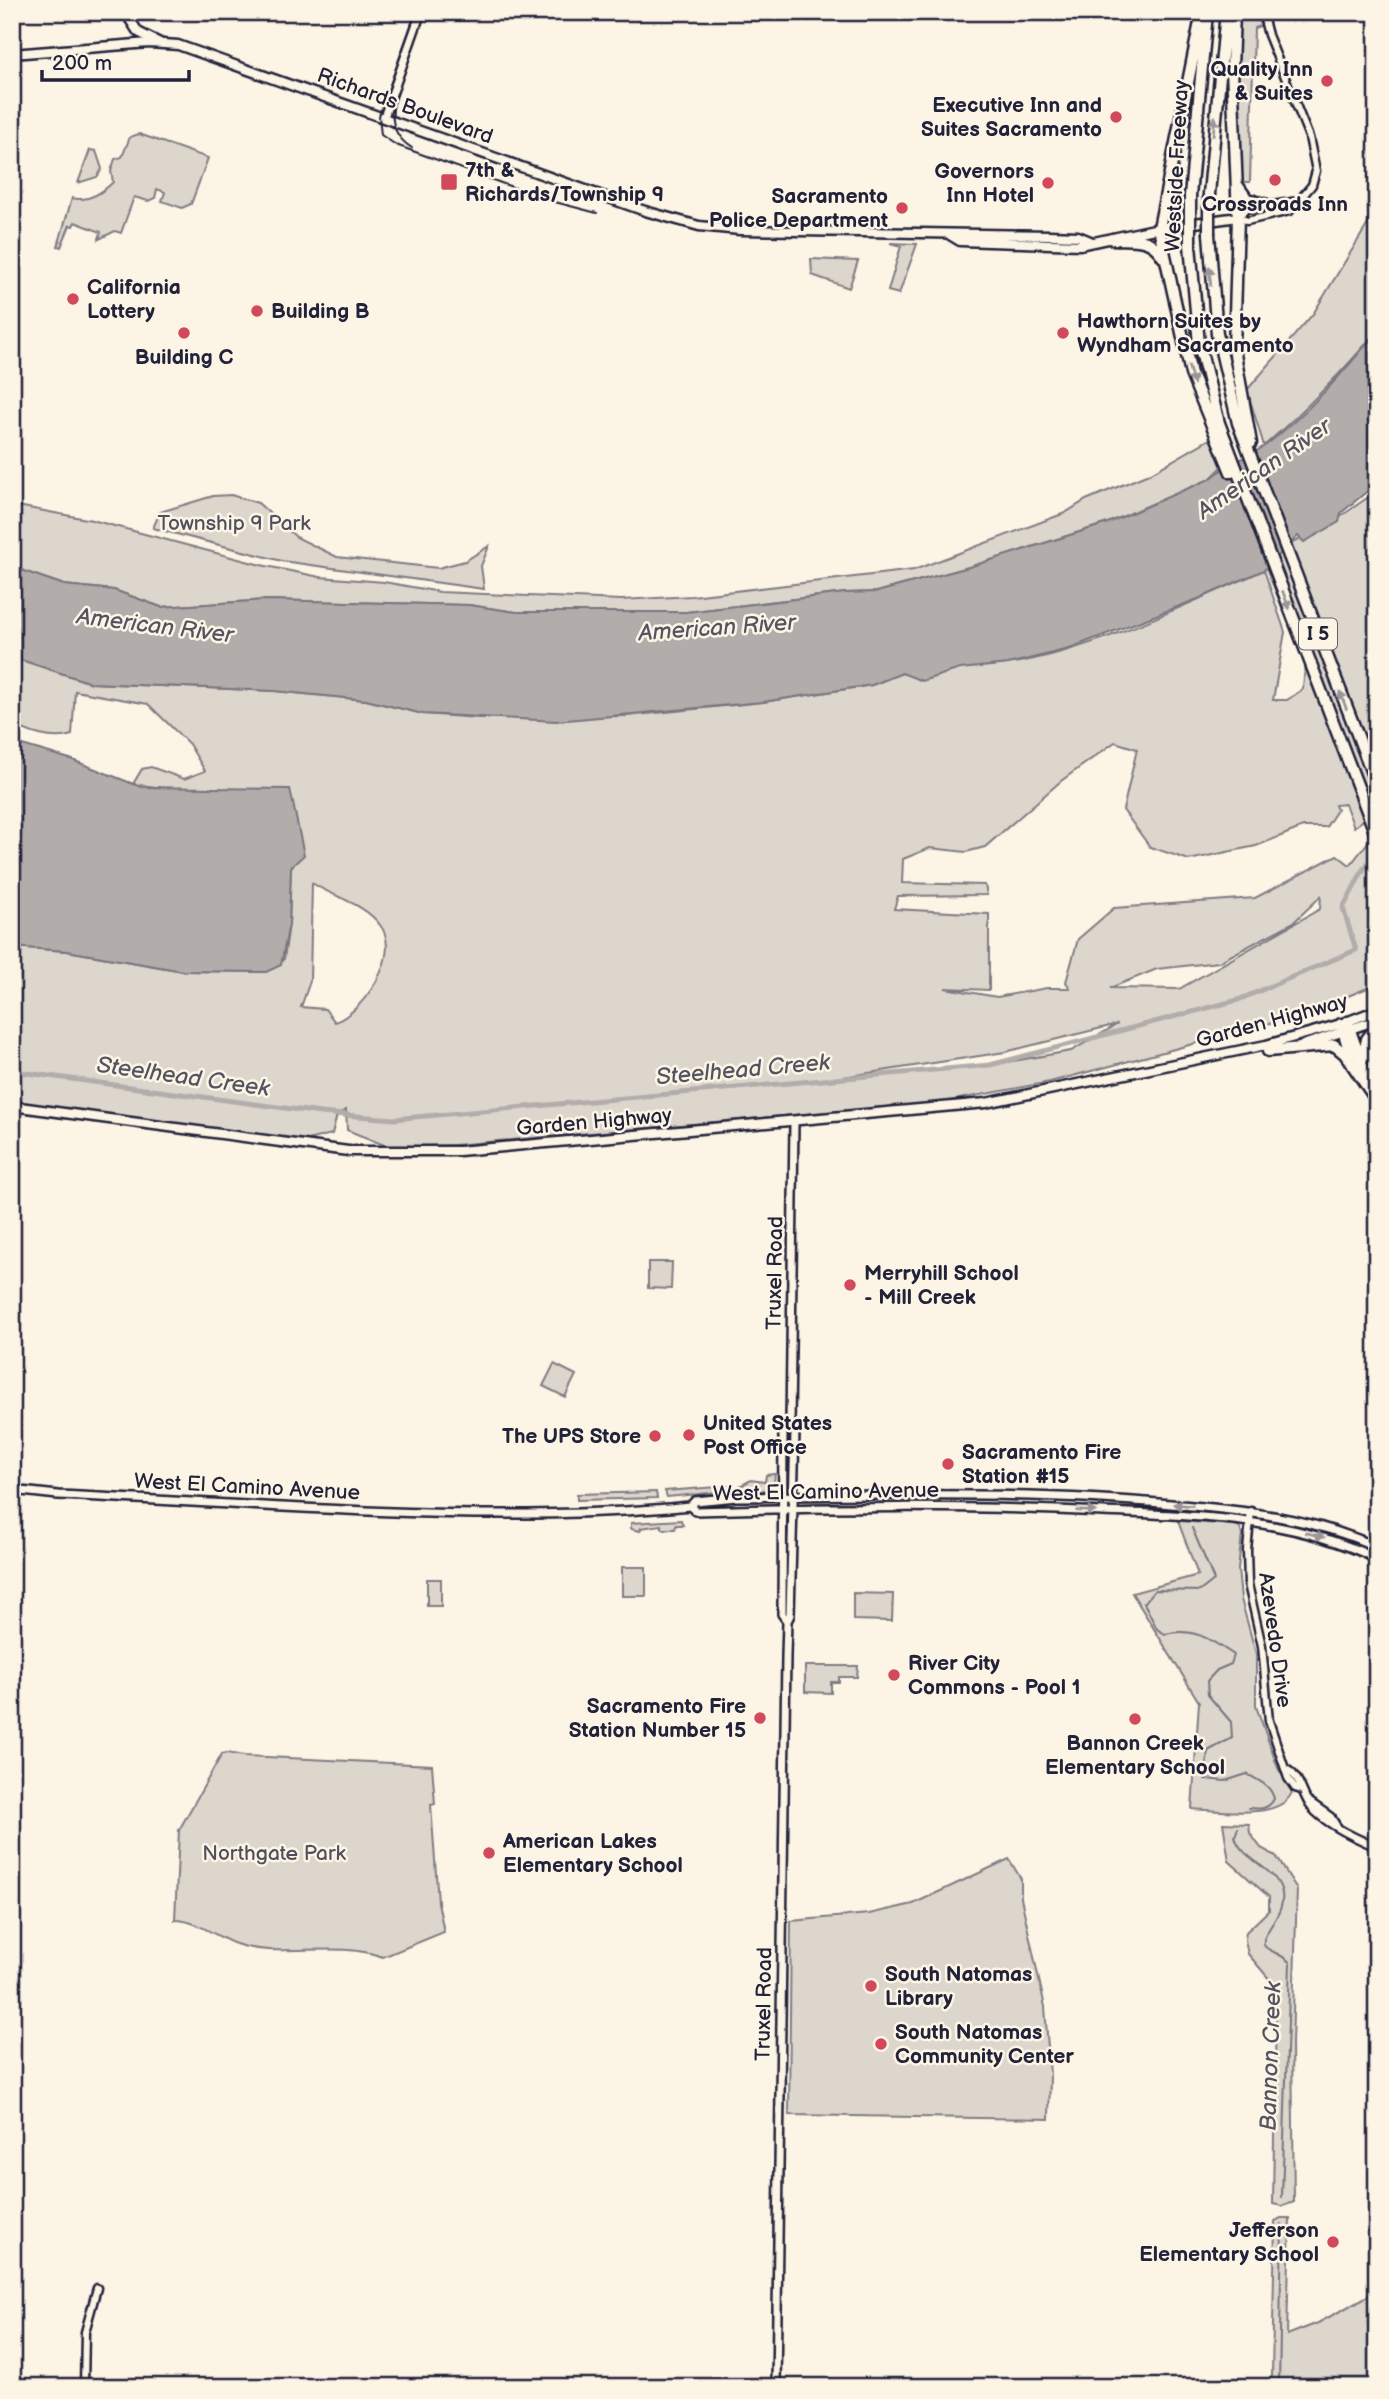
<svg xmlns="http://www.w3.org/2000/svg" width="1389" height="2399" font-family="'Balsamiq Sans',sans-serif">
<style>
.green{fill:#dcd6cc;stroke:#7f7c84;stroke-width:2;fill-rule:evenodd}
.water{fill:#b2adab;stroke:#78757e;stroke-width:2}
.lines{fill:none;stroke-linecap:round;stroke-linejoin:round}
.stream{stroke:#78757e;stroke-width:2}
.canal{stroke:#b2adab;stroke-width:5}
.tertiary-casing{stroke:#22223b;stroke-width:11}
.secondary-casing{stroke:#22223b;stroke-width:12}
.primary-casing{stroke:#22223b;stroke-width:13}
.motorway-casing{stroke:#22223b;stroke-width:15}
.tertiary{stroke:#fcf5e5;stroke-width:6}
.secondary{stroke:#fcf5e5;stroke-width:7}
.primary{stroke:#fcf5e5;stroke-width:8}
.motorway{stroke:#fcf5e5;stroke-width:10}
.tram{stroke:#22223b;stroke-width:2}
.motorway-bridge-casing{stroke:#22223b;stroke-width:15;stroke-linecap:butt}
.motorway-bridge{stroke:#fcf5e5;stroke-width:10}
.oneway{fill:#9a9698}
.poi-dot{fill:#d1495b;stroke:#fcf5e5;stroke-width:2.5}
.labels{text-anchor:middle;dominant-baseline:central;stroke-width:5;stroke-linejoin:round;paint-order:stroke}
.shield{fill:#fcf5e5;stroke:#63616e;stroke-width:2}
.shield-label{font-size:19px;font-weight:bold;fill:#22223b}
.poi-label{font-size:21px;font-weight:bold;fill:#22223b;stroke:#fcf5e5;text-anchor:start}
.street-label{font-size:21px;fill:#22223b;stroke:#fcf5e5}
.park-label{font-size:21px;fill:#504f5f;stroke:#fcf5e5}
.water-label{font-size:23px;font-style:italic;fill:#545362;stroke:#fcf5e5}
</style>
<rect width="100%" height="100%" fill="#fcf5e5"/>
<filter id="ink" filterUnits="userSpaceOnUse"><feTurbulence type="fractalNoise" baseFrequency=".0143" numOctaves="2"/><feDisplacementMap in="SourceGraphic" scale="14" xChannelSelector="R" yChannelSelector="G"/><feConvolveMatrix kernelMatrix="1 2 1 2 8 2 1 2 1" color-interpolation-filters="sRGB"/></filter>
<g filter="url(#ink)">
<path class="green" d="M1240,12H1258L1260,26L1254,28L1250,182H1241L1237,57Z
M139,134L208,158L191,204L182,208L162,201L165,192L157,189L155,198L148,201L134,197L121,233L115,231L99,239L101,232L75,222L73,226L70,225L61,247L58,246L72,198C88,202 102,193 113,182L111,171L115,159L122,157L130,137Z
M90,150L96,151L102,169L97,177L78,183Z
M1377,209V331C1342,373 1305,410 1264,446L1247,390L1313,314Z
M890,243L917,244L899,294L888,291L901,246Z
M811,259L858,261L849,288L812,275Z
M1210,439L1223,466L1210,479L1108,523L969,567L877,592L845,593L686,612H516L469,605L266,600L161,607L114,590L64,585L12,567V505L92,520L261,565L320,577L384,582L440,592L621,600L692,596L914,570L1065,513L1086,500L1151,473Z
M1377,491V810L1354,827L1345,804L1335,805L1337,810L1326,827H1303L1256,846L1189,860L1150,847L1123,810L1137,749L1115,742L1061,781L985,847L966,852L930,848L903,859L902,883L985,885L987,895L898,896L894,909L989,914V990L945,988L997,997L1047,988H1070L1066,982L1078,939L1114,908L1255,898L1337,855L1350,865L1369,841L1377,860V984L1324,1006L1261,1026L1050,1082L943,1102L454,1145L389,1147L347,1130L346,1110L337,1115L332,1134L291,1144L12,1106V947L67,951L183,971L266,972L284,959L289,924L291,867L295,862L290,789H172L133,784L142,769L151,767L184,779L205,771L189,744L148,704L75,691L72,735C54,741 27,734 12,722V657L91,683L274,691L366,700L423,714L479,718L627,716L763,702L872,685L902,673C936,685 933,672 964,668C978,667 993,666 1007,664C1090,652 1187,604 1264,570L1285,632L1273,700H1287L1303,689L1305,665L1263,560L1347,512ZM312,883C333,897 364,903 380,925C403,954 363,1012 335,1022L325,1009L301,1007L310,981ZM1321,896L1320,909L1179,989L1110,988L1157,969L1219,962L1294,922ZM1118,1024L1071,1051L990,1065L810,1082L1005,1052Z
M231,495L258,503L296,537L337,557L438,568L465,561L489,546L481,566L484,589L282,561L153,528L160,512L213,496Z
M648,1262H672L671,1289L648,1288Z
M554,1364L576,1375L565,1397L543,1386Z
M775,1474L773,1490L739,1491L740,1486L751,1480L765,1482L766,1475Z
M731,1486L730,1491L667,1497L665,1491Z
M656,1492L657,1498L577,1500V1494Z
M681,1520L683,1525H676L675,1529H663L661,1525L641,1528L640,1531L631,1529V1523Z
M1178,1521L1234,1525L1239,1526L1242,1534L1238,1569L1241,1599L1256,1654V1706L1278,1768L1292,1792C1281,1821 1217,1810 1192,1809L1199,1702L1132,1593L1198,1575Z
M622,1567H646V1596H622Z
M427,1579H441V1606H427Z
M853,1593L893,1594L892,1621L853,1620Z
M805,1666H858L857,1677H839V1682H831V1693L805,1692Z
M227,1753L244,1756L432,1765L435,1804L431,1805L438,1902L444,1932L383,1957C337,1940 278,1959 236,1944C218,1938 197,1920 175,1920L179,1830L222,1754Z
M1223,1823L1249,1824L1250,1833L1261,1848L1276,1856L1297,1889L1292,2044L1294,2202L1283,2206L1273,2204L1276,2001L1271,1981L1248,1954L1245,1940L1246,1932L1269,1910V1897L1229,1861Z
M1009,1859L1021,1879V1898L1045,2007L1050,2075L1049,2119L789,2115L791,1921L869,1914L913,1904Z
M1281,2218H1290L1287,2335L1318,2323L1377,2291V2387H1267L1272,2376L1275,2221Z"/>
<path class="water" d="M1377,331V483L1341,513L1339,522L1304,542L1298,536L1264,570L1198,599L1065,650L1008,664L960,669L922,681L902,673L872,685L763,702L556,721L423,714L366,700L274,691L91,683L12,657V567L64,585L114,590L161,607L266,600L469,605L516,612H686L845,593L877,592L969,567L1108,523L1210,479C1227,463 1248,458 1266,445C1308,413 1344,372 1377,331Z
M12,742L70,759L141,787L290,789L304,855L291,867L289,924L281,965L266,972L183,971L67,951L12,947Z"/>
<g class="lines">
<path class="stream" d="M1192,1528L1214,1580L1200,1591L1155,1590L1144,1603L1157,1629L1165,1634C1194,1627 1210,1639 1234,1655L1231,1664L1217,1670L1207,1681L1208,1695L1231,1722L1232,1738L1208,1751L1205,1779L1225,1781L1247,1774C1259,1781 1271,1785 1274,1799C1268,1810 1259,1809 1248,1808
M1238,1828L1235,1836C1240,1859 1273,1866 1281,1889C1289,1913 1260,1932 1264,1945C1266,1951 1284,1954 1290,1963L1282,2197
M1279,2387L1282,2224"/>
<path class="canal" d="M12,1071L321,1113L393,1119L990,1065L1238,1000L1356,950L1343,908L1364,868L1377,856"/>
<defs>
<path id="tertiary" d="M1262,12L1268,35L1309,137L1316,171L1312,185L1290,211L1247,221L1238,217L1246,209L1298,201
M1251,1511L1247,1550L1248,1584L1262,1646L1269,1721L1288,1778L1295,1788L1301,1790
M1288,1770C1301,1778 1302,1795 1311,1807C1326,1825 1355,1838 1377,1847
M1307,1800L1331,1817L1336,1825
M84,2387L85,2332L97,2288"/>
<path id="secondary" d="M384,117L421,12
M12,1490L58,1495C264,1504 485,1526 690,1506L695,1511C831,1507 967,1505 1103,1512C1195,1516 1292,1517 1377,1559
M690,1506L695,1501L737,1497C881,1495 1027,1491 1171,1504C1242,1510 1311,1517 1377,1547
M787,1621L782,1614L783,1431L790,1424
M776,2387L786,1656L787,1621L790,1615L795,1432L790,1424L794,1123"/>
<path id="primary" d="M129,18L138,32L160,43
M12,54L149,43L178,45L645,211L699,226L740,230L1049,235L1078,236L1090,241
M950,235L960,241L1080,245L1159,228L1238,217
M1303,1045L1377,1020
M12,1106L348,1151H459L986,1103L1266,1045L1341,1024L1377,1010"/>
<path id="motorway" d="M1202,12L1159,228L1191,374L1231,472
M1234,12L1232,68L1238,217L1234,349L1251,443
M1238,186L1247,199L1267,205
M1209,194L1226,12
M1190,196L1207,13
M1209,234L1217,334L1238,423L1377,786
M1112,239C1134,240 1151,236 1163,257
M1190,245L1199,344L1219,423L1377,837
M1347,1022L1364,1070L1377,1087
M1341,1024L1351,1056
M1268,1051L1334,1045L1345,1054L1377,1101
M1363,1058L1367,1039L1377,1026"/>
</defs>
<use href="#tertiary" class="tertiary-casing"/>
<use href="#secondary" class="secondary-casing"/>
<use href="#primary" class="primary-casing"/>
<use href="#motorway" class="motorway-casing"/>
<use href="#tertiary" class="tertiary"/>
<use href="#secondary" class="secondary"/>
<use href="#primary" class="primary"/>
<use href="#motorway" class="motorway"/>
<path class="tram" d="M416,12L379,116L381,135L396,145L551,201L597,213
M397,93C389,115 391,135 412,148"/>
<defs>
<path id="motorway-bridge" d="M1209,234V194
M1190,245V196"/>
</defs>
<use href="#motorway-bridge" class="motorway-bridge-casing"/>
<use href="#motorway-bridge" class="motorway-bridge"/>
</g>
<defs><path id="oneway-solid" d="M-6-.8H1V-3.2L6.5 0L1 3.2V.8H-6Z" transform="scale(1.75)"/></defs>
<g class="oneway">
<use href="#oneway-solid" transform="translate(1214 126) rotate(-84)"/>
<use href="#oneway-solid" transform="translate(1210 276) rotate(-94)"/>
<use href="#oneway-solid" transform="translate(1191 375) rotate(73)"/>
<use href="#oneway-solid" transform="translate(1286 600) rotate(69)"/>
<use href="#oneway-solid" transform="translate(1343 700) rotate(-111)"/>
<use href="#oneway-solid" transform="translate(1183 1505) rotate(-175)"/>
<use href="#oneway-solid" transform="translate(1086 1511) rotate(2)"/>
<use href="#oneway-solid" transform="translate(1315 1535) rotate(15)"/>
</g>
</g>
<g class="poi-dot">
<circle cx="1327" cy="81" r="7"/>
<circle cx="1116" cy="117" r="7"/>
<circle cx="1275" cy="180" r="7"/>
<rect x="440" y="173" width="18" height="18" rx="3.5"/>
<circle cx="1048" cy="183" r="7"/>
<circle cx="902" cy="208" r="7"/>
<circle cx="73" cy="299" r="7"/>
<circle cx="257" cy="311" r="7"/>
<circle cx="184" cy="333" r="7"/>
<circle cx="1063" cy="333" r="7"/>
<circle cx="850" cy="1285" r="7"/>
<circle cx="689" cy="1435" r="7"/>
<circle cx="655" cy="1436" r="7"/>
<circle cx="948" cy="1464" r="7"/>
<circle cx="894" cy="1675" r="7"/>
<circle cx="760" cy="1718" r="7"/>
<circle cx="1135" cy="1719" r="7"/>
<circle cx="489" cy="1853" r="7"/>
<circle cx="871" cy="1986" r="7"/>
<circle cx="881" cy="2044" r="7"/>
<circle cx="1333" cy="2242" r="7"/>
</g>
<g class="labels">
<rect class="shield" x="1299" y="618.5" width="38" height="31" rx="5"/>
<g class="shield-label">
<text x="1318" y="634">I 5</text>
</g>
<g class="poi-label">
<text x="1313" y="69" text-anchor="end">Quality Inn<tspan x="1313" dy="24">&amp; Suites</tspan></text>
<text x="1102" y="105" text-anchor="end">Executive Inn and<tspan x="1102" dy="24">Suites Sacramento</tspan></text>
<text x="465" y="170">7th &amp;<tspan x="465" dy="24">Richards/Township 9</tspan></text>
<text x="1034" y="171" text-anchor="end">Governors<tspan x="1034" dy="24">Inn Hotel</tspan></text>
<text x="888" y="196" text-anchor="end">Sacramento<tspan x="888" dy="24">Police Department</tspan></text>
<text x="1275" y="204" text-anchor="middle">Crossroads Inn</text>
<text x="87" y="287">California<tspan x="87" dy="24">Lottery</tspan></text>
<text x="271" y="311">Building B</text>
<text x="1077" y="321">Hawthorn Suites by<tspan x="1077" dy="24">Wyndham Sacramento</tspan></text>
<text x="184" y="357" text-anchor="middle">Building C</text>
<text x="864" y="1273">Merryhill School<tspan x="864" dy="24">- Mill Creek</tspan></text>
<text x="703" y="1423">United States<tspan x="703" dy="24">Post Office</tspan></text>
<text x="641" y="1436" text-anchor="end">The UPS Store</text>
<text x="962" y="1452">Sacramento Fire<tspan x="962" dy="24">Station #15</tspan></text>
<text x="908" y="1663">River City<tspan x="908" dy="24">Commons - Pool 1</tspan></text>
<text x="746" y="1706" text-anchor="end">Sacramento Fire<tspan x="746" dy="24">Station Number 15</tspan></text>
<text x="1135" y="1743" text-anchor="middle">Bannon Creek<tspan x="1135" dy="24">Elementary School</tspan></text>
<text x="503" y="1841">American Lakes<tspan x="503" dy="24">Elementary School</tspan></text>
<text x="885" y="1974">South Natomas<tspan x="885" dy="24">Library</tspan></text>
<text x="895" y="2032">South Natomas<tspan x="895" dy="24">Community Center</tspan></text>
<text x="1319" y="2230" text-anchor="end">Jefferson<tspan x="1319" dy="24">Elementary School</tspan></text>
</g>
<g class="street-label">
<text transform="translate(405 106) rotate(20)">Richards Boulevard</text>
<text transform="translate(1177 166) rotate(-87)">Westside Freeway</text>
<text transform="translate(1272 1021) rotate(-15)">Garden Highway</text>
<text transform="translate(594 1122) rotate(-5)">Garden Highway</text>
<text transform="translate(775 1273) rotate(-89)">Truxel Road</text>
<text transform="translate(247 1487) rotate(3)">West El Camino Avenue</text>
<text transform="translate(826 1492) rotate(-1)">West El Camino Avenue</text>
<text transform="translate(1275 1640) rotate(82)">Azevedo Drive</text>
<text transform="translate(764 2004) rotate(-89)">Truxel Road</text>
</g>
<g class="park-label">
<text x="234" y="523">Township 9 Park</text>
<text x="274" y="1853">Northgate Park</text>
</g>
<g class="water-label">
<text transform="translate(1264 469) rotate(-35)">American River</text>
<text transform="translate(155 626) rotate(7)">American River</text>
<text transform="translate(717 628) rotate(-4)">American River</text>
<text transform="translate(743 1070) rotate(-5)">Steelhead Creek</text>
<text transform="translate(183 1077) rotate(8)">Steelhead Creek</text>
<text transform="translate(1271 2056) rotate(-88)">Bannon Creek</text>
</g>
</g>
<rect width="1389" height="2399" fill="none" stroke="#fcf5e5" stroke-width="42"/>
<rect x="21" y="21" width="1347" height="2357" fill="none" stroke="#22223b" stroke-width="2.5" filter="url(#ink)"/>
<path d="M42 70v10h147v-10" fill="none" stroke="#22223b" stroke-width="3.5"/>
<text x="52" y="70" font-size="21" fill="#22223b" stroke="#fcf5e5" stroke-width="5" paint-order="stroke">200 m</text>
</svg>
